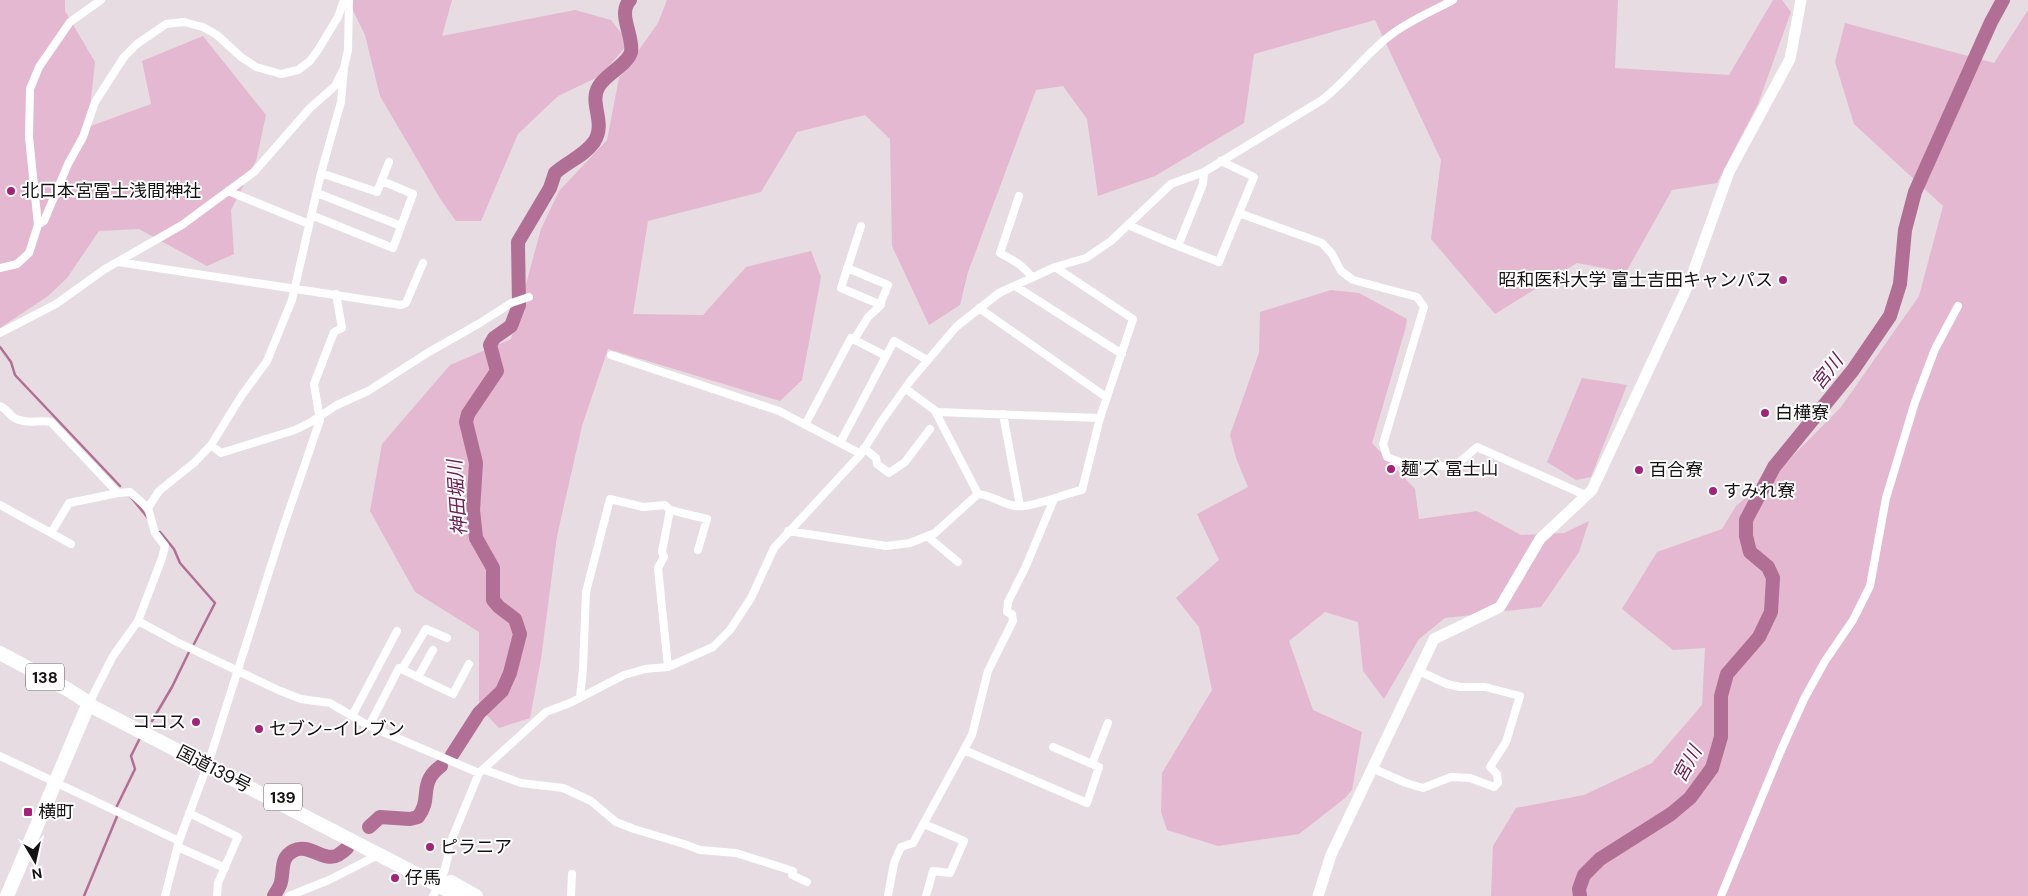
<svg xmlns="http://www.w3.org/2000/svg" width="2028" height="896" font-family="'DM Sans','Noto Sans JP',sans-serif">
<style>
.green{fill:#e4b8d0}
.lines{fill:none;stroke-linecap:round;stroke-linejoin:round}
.stream{stroke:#b16f95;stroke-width:2.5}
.river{stroke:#b16f95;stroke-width:14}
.street{stroke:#fff;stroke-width:8}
.secondary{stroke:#fff;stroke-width:11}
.highway{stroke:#fff;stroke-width:14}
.poi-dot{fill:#a12478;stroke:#fff;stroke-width:2}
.labels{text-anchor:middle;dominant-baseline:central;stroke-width:4;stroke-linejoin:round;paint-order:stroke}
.shield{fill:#fff;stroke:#5c595a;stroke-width:1}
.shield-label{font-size:16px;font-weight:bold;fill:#161214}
.poi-label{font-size:18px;fill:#161214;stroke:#fff;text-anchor:start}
.street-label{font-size:18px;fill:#161214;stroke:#fff}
.water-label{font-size:19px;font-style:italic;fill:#702054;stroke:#fff}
</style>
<rect width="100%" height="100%" fill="#e7dce2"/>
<path class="green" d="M0,0H65V11L95,62L88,127L151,104L142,61L203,36L266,115L256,161L231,210L234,254L207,266L139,229L99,231L67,278L48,296L0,328Z
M348,0H452L442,36L575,10L611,20L629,43L600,76L558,96L518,134L481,221H456L441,200L380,96L365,35Z
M667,0H1618L1615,68L1729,75L1773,0H1782L1791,12L1758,104L1717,183L1672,190L1626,272L1577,263L1495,314L1431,239L1441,160L1375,20L1254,54L1244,123L1155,176L1098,196L1087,119L1063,86L1036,90L968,272L960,305L929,325L892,246L890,139L865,115L797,132L761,192L648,221L633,314L703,315L746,267L811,251L821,277L802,380L780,401L608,349L582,426L557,536L541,659L530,718L499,728L479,707V632L415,592L370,511L382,444L450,365L511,339L541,229L559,191L607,140L619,78L658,23Z
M2028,10V896H1491L1493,846L1516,808L1584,795L1652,763L1702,705L1705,648L1673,650L1622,609L1657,552L1722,529L1736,506L1783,466L1841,407L1919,296L1943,206L1854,124L1835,62L1845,23L1994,63Z
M1331,290L1359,293L1407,319L1405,330L1372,443L1415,489L1419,519L1477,511L1521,535L1564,533L1589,521L1579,552L1541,607L1445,618L1419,639L1384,699L1363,671L1358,622L1325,612L1289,641L1313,710L1362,732L1352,790L1345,798L1299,834L1218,846L1167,830L1161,812L1162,773L1212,690L1199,627L1176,598L1219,560L1197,514L1248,487L1236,458L1230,435L1259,353L1260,312Z
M1582,378L1627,385L1591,477L1576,480L1547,462Z"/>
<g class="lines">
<path class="stream" d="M0,347L11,362L15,375L120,486
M130,496L148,518
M160,532L174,549L180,563L215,603L194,644
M152,721L172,687L189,652
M84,896L118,814L116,808L135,769L131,756L140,738"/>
<path class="river" d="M452,755L479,713L502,691L510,673L520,634L515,619L499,607L493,600V568L476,538L473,510L476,463L466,422L468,414L497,371L490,345L494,338L511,326L519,305L518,242L550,188L555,173C568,161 583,157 594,142C607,122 588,103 599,86C605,75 628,64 631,52C634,36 617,14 630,0
M369,827L380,817L410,819L418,817C433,798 417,784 441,766
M274,896C276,892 280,887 281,882C284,870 280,858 293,851C309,842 324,863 338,855C341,853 345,850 347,848
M1580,896L1579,889L1584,875L1600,859L1671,814L1690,798L1712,768L1721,737V696L1727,674L1759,637L1771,612L1773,578L1768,567L1750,552L1746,536V520L1774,467L1853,370L1890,316L1900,284L1905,230L1915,192L1991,22L2003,0"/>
<path class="street" d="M1221,161L1254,177L1239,213L1322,243L1332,254L1341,271L1353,280L1417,297L1424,307L1383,444L1387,457L1402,463L1454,467L1477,447L1585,495
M1204,172L1203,184L1178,246L1219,262L1239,213
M321,173L377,192L389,162
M228,191L309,224
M317,193L401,226
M1019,196L1000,253C1012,260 1024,265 1032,278
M311,215L393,248L413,194L382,181
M38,225L44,221L68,164L83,137L95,102L124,57L137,44L166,24L184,22L203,27L217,35L241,57L256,67L281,74L298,70L310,61L318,50L338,17L344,0
M1128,225L1178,246
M861,226L841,288L881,305
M118,262L401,305L406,303L423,263
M0,268L17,264L29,253L38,225L29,137L30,89L39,67L70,22L101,0
M847,268L888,285L879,307L868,317L854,340
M1015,286L1122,354
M979,308L1106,397
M0,333L56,304L105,269L182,225L254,172L310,108L335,86L342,72
M611,355L779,411L861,454
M906,389L937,412L1100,418
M0,406C10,410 8,418 23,421C32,423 42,420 51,422L118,493L130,492L148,508L155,533L165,546L162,558L138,621L113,656L89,703
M935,411L978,494
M1003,414L1020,506
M805,425L851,338L886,356
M840,443L894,341L927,360
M211,445L221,453L295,430L311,422L337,405L368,391L429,352L480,323L511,303L529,297
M864,448L876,458L877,464L889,473L905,462L930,429
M0,505L71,544
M148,508L159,491L195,462L211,445L242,395L267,361L292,300L321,173L341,102L344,68L348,50L349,0
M788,531L886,546L910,543L935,533L978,494C992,495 1002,504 1015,506C1030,509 1066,493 1082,490L1100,418L1133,319L1055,267
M51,533L69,503L118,493
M927,536L958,562
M138,621L177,642L278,690L301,699L330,703L369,726L479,773
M668,667L658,568L664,557L662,552L670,510
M402,669L426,629L447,638
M418,677L433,650
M580,697L583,669L586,592L610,499L643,507L665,505L670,510L707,519L698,550
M352,716L397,631
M369,726L399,668L453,694L469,664
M1053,747L1092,764
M964,750L1087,803L1099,767L1092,764L1108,723
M0,756L179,841
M1372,768L1406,783L1423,788L1451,777L1470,778L1494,787L1498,783L1497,774L1490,767L1506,742L1520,696L1485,687H1460L1447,684L1419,671
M485,770L521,783L563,788L591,801L616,822L634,829L684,844L700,850L736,853L793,871L792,875L807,882
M189,813L238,837L218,883L217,896
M924,824L964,841L950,873L933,871L926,896
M178,847L225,868
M165,896L179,841L210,758L281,534L320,420L314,384L334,332L342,328L336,294
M289,896L329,880L380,854
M433,896C442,881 448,863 449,846L479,773L546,712L570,703L624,675L645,669L668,667L713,647L730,630L751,598L774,548L861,454L881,422L911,380L956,327L999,293L1055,267L1086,258L1111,241L1171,184L1204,172L1322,100C1348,80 1366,53 1392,34C1411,20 1433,11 1453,0
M571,896L572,874
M888,896L894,863L901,847L913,843L972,735L988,671L1013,621L1012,614L1007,612L1008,602L1026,566L1054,499
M1721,896L1782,748L1804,699L1825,661L1853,620L1870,586L1886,498L1915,402L1935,349L1958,306"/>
<path class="secondary" d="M1318,896L1331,855L1434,639L1500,607L1540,539L1592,490L1690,281L1729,172L1790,59L1801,0"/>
<path class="highway" d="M0,653L67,689L89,703L93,707L459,896
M451,882L476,896
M7,896L89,703"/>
</g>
<g class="poi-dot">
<circle cx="11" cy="191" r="5"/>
<circle cx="1783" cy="280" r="5"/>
<circle cx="1765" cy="413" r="5"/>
<circle cx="1391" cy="469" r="5"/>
<circle cx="1639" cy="470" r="5"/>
<circle cx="1713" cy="491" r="5"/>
<circle cx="196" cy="722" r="5"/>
<circle cx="259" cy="729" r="5"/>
<rect x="23" y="807" width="10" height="10" rx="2.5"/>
<circle cx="430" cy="847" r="5"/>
<circle cx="395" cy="878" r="5"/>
</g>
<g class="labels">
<g class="shield">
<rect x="26" y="663.5" width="38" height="27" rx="4"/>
<rect x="264" y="783.5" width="38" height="27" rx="4"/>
</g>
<g class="shield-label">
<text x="45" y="677">138</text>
<text x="283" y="797">139</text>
</g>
<g class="poi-label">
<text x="21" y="191">北口本宮冨士浅間神社</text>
<text x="1773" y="280" text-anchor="end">昭和医科大学 富士吉田キャンパス</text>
<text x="1775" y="413">白樺寮</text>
<text x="1401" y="469">麺'ズ 冨士山</text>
<text x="1649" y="470">百合寮</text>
<text x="1723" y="491">すみれ寮</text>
<text x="186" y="722" text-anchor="end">ココス</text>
<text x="269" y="729">セブン-イレブン</text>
<text x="38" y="812">横町</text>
<text x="440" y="847">ピラニア</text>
<text x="405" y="878">仔馬</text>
</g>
<g class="street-label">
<text transform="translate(214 769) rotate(27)">国道139号</text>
</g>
<g class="water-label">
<text transform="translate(1827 372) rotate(-52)">宮川</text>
<text transform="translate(457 498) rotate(-94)">神田堀川</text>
<text transform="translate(1687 764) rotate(-61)">宮川</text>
</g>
</g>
<g transform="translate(35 861) rotate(171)" stroke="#ffffff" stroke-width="4" paint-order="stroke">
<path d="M0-4L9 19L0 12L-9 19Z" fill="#161214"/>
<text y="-8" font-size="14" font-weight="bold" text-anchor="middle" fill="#161214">N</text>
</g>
</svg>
